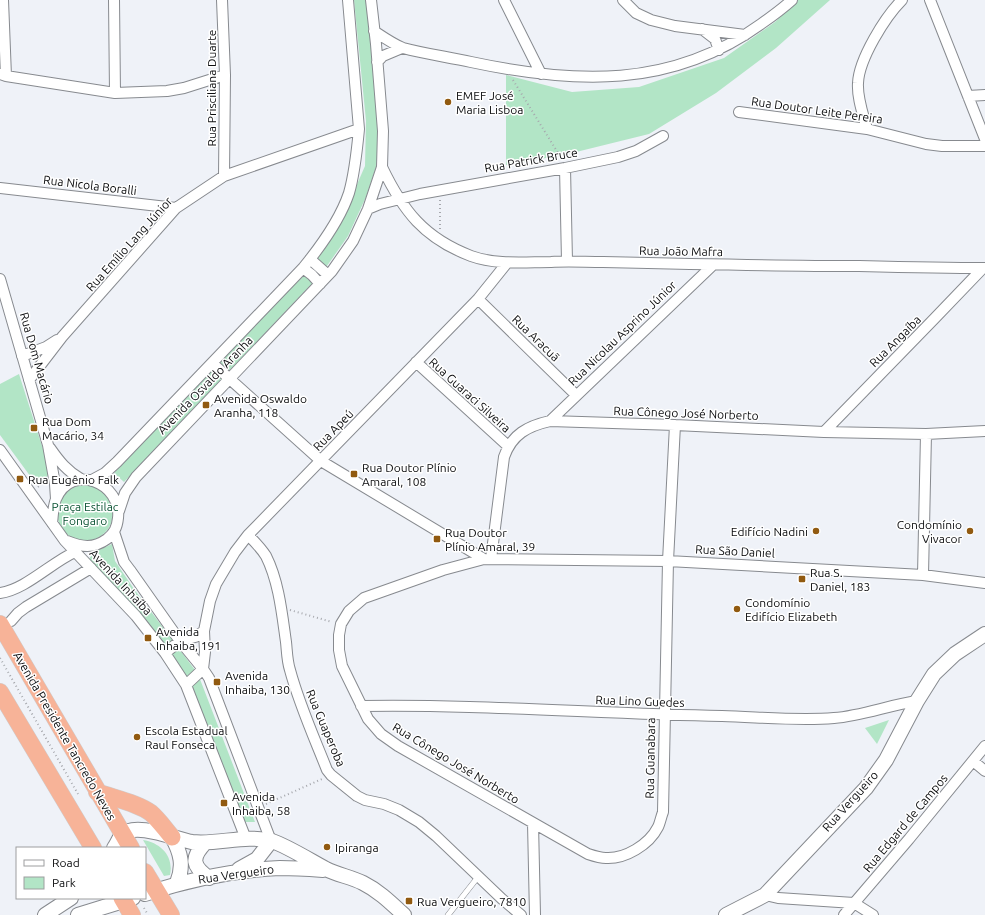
<svg xmlns="http://www.w3.org/2000/svg" width="985" height="915" font-family="Ubuntu,sans-serif">
<style>
.green{fill:#b2e5c6}
.lines{fill:none;stroke-linecap:round;stroke-linejoin:round}
.service-casing{stroke:#878a8f;stroke-width:6}
.minor-casing{stroke:#878a8f;stroke-width:12}
.secondary-casing{stroke:#878a8f;stroke-width:16}
.trunk-casing{stroke:#cececf;stroke-width:18}
.path{stroke:#a6a8ad;stroke-width:2;stroke-dasharray:1 3;stroke-linecap:butt}
.service{stroke:#fff;stroke-width:5}
.minor{stroke:#fff;stroke-width:10}
.secondary{stroke:#fff;stroke-width:14}
.trunk{stroke:#f7b398;stroke-width:17}
.poi-dot{fill:#915a10;stroke:#fff;stroke-width:1.5}
.labels{text-anchor:middle;dominant-baseline:central;stroke-width:3;stroke-linejoin:round;paint-order:stroke}
.street-label{font-size:12px;fill:#0b0c0e;stroke:#fff}
.poi-label{font-size:12px;fill:#0b0c0e;stroke:#fff;text-anchor:start}
.park-label{font-size:12px;fill:#0a5333;stroke:#fff}
</style>
<rect width="100%" height="100%" fill="#eff2f8"/>
<path class="green" d="M354,0H367L380,142L376,167L366,197L348,236L322,273L124,482L114,473L313,264L323,251L337,230L365,166L366,121Z
M798,0H830L776,48L716,93L649,134L568,154L506,165V75L572,92L639,87L724,58L775,22Z
M19,374L50,471L43,484H36L0,435V384Z
M57 513a28 28 0 1 1 56 0a28 28 0 1 1-56 0Z
M112,544L115,561L134,589L198,674L255,822H245L193,688L144,617L89,559L94,552Z
M889,720L877,744L865,728Z
M143,840C161,843 174,856 170,875L164,876Z"/>
<g class="lines">
<defs>
<path id="service" d="M448,915L478,877"/>
<path id="minor" d="M3,0L6,76
M114,0L115,93
M222,0L225,75L224,176
M504,0L541,74
M623,0L636,13L651,20L675,26L745,35
M930,0L985,139
M702,29L715,39L719,50
M374,31C383,37 393,44 403,48C425,54 449,57 471,62C574,84 671,89 761,24C771,17 782,9 792,0
M377,62L383,56L402,48
M0,74L6,76L115,93L167,91L184,88L225,75
M968,96L985,95
M739,112L867,129L926,144L942,146H985
M867,129C863,114 857,98 858,83C859,59 885,17 902,0
M382,167C403,211 424,238 471,256C496,265 524,262 551,262C568,261 585,262 603,262C688,264 773,266 859,266C901,267 943,268 985,268
M565,168L567,261
M0,188L176,208
M368,209L380,204L420,194L565,168L618,157L636,151L663,136
M310,259L328,275
M303,268L312,275L320,284
M0,279L48,445L55,484L56,499
M478,299L576,395
M22,356L46,347L57,340
M416,362L508,446
M212,363L321,461L484,559
M29,380L62,337L176,208L224,176L359,129
M550,421L713,265
M675,425L668,561L663,812C661,817 660,823 658,827C649,845 625,859 606,858C600,858 594,856 588,854L398,746L381,734L368,719L342,666L339,650V635L341,624L349,611L364,598L443,570L484,559L668,561L923,575L985,583
M824,432L934,319L983,268
M50,448C59,461 67,471 81,479
M0,450L65,541L136,616L165,653L186,685L246,839
M92,480L105,473L117,462L303,268C321,246 340,220 349,193C355,172 357,150 359,129L348,0
M119,511L125,493L136,477L332,271L353,241L368,209L382,167L383,131L376,44L371,0
M52,523C53,515 53,506 56,499C72,462 122,483 118,518C117,528 114,533 107,539C93,549 82,547 67,541
M114,532L124,562L130,570L180,641L203,669L209,678L271,841
M248,535C255,542 261,548 266,556C279,582 282,614 286,642C287,651 287,661 290,670C299,704 314,737 327,770L331,775L357,796L365,800L384,804L399,810L419,822L436,836L502,899L521,915
M491,559L504,457C512,434 528,426 550,421L675,425L824,432L926,434L985,431
M923,575L926,434
M0,593C25,590 52,562 75,552
M11,621L18,613L26,607L91,568
M165,653L180,641L195,637L204,631
M186,685L203,669L205,652L204,631L210,601L216,584L235,552L248,535L478,299L507,263
M361,706C481,704 602,714 722,716C759,717 797,721 834,718C862,716 889,705 917,701
M973,761L985,771
M533,823L535,915
M765,895L778,898L854,903L873,915
M844,915L909,839L985,746"/>
<path id="secondary" d="M172,837C181,853 184,866 177,883
M205,843C191,858 192,866 209,878
M114,848C117,844 119,838 122,835C135,821 175,839 192,842C219,845 245,834 272,841C287,846 311,861 326,869C338,875 351,877 363,883C379,891 391,903 404,915
M239,869L257,859L271,841
M145,894C188,880 234,870 280,868C294,868 309,869 323,870
M45,915L71,898
M78,915L133,898
M726,915L765,895L866,788L886,760L917,701L934,674L955,654L985,634"/>
<path id="trunk" d="M0,624L131,848
M0,692L93,848
M97,792C113,798 138,803 151,813C159,820 165,829 172,837
M145,872L171,915
M122,898L132,915"/>
</defs>
<use href="#service" class="service-casing"/>
<use href="#minor" class="minor-casing"/>
<use href="#secondary" class="secondary-casing"/>
<use href="#trunk" class="trunk-casing"/>
<path class="path" d="M513,80L558,153V159
M440,200V229
M38,487L45,481
M290,610L332,622
M0,658L78,794
M266,804L322,779
M144,908L148,915"/>
<use href="#service" class="service"/>
<use href="#minor" class="minor"/>
<use href="#secondary" class="secondary"/>
<use href="#trunk" class="trunk"/>
</g>
<g class="poi-dot">
<circle cx="448" cy="102" r="4"/>
<rect x="202" y="401" width="8" height="8" rx="2"/>
<rect x="30" y="424" width="8" height="8" rx="2"/>
<rect x="350" y="470" width="8" height="8" rx="2"/>
<rect x="16" y="475" width="8" height="8" rx="2"/>
<circle cx="816" cy="531" r="4"/>
<circle cx="970" cy="531" r="4"/>
<rect x="433" y="535" width="8" height="8" rx="2"/>
<rect x="798" y="575" width="8" height="8" rx="2"/>
<circle cx="737" cy="609" r="4"/>
<rect x="144" y="634" width="8" height="8" rx="2"/>
<rect x="213" y="678" width="8" height="8" rx="2"/>
<circle cx="137" cy="737" r="4"/>
<rect x="220" y="799" width="8" height="8" rx="2"/>
<circle cx="327" cy="847" r="4"/>
<rect x="405" y="897" width="8" height="8" rx="2"/>
</g>
<g class="labels">
<g class="street-label">
<text transform="translate(211 88) rotate(-90)">Rua Prisciliana Duarte</text>
<text transform="translate(817 110) rotate(8)">Rua Doutor Leite Pereira</text>
<text transform="translate(531 160) rotate(-10)">Rua Patrick Bruce</text>
<text transform="translate(90 185) rotate(7)">Rua Nicola Boralli</text>
<text transform="translate(129 244) rotate(-48)">Rua Emílio Lang Júnior</text>
<text transform="translate(681 251) rotate(1)">Rua João Mafra</text>
<text transform="translate(622 333) rotate(-44)">Rua Nicolau Asprino Júnior</text>
<text transform="translate(536 338) rotate(44)">Rua Aracuã</text>
<text transform="translate(895 341) rotate(-45)">Rua Angaíba</text>
<text transform="translate(37 358) rotate(74)">Rua Dom Macário</text>
<text transform="translate(205 385) rotate(-46)">Avenida Osvaldo Aranha</text>
<text transform="translate(470 395) rotate(42)">Rua Guaraci Silveira</text>
<text transform="translate(686 413) rotate(2)">Rua Cônego José Norberto</text>
<text transform="translate(333 430) rotate(-46)">Rua Apeú</text>
<text transform="translate(735 551) rotate(3)">Rua São Daniel</text>
<text transform="translate(121 582) rotate(47)">Avenida Inhaíba</text>
<text transform="translate(640 701) rotate(2)">Rua Lino Guedes</text>
<text transform="translate(326 728) rotate(67)">Rua Guaperoba</text>
<text transform="translate(65 736) rotate(60)">Avenida Presidente Tancredo Neves</text>
<text transform="translate(650 758) rotate(-89)">Rua Guanabara</text>
<text transform="translate(456 763) rotate(31)">Rua Cônego José Norberto</text>
<text transform="translate(850 801) rotate(-48)">Rua Vergueiro</text>
<text transform="translate(905 823) rotate(-50)">Rua Edgard de Campos</text>
<text transform="translate(236 874) rotate(-8)">Rua Vergueiro</text>
</g>
<g class="poi-label">
<text x="456" y="95">EMEF José<tspan x="456" dy="14">Maria Lisboa</tspan></text>
<text x="214" y="398">Avenida Oswaldo<tspan x="214" dy="14">Aranha, 118</tspan></text>
<text x="42" y="421">Rua Dom<tspan x="42" dy="14">Macário, 34</tspan></text>
<text x="362" y="467">Rua Doutor Plínio<tspan x="362" dy="14">Amaral, 108</tspan></text>
<text x="28" y="479">Rua Eugênio Falk</text>
<text x="962" y="524" text-anchor="end">Condomínio<tspan x="962" dy="14">Vivacor</tspan></text>
<text x="808" y="531" text-anchor="end">Edifício Nadini</text>
<text x="445" y="532">Rua Doutor<tspan x="445" dy="14">Plínio Amaral, 39</tspan></text>
<text x="810" y="572">Rua S.<tspan x="810" dy="14">Daniel, 183</tspan></text>
<text x="745" y="602">Condomínio<tspan x="745" dy="14">Edifício Elizabeth</tspan></text>
<text x="156" y="631">Avenida<tspan x="156" dy="14">Inhaiba, 191</tspan></text>
<text x="225" y="675">Avenida<tspan x="225" dy="14">Inhaiba, 130</tspan></text>
<text x="145" y="730">Escola Estadual<tspan x="145" dy="14">Raul Fonseca</tspan></text>
<text x="232" y="796">Avenida<tspan x="232" dy="14">Inhaiba, 58</tspan></text>
<text x="335" y="847">Ipiranga</text>
<text x="417" y="901">Rua Vergueiro, 7810</text>
</g>
<g class="park-label">
<text x="85" y="506">Praça Estilac<tspan x="85" dy="14">Fongaro</tspan></text>
</g>
</g>
<rect x="16" y="847" width="130" height="52" fill="#ffffff" stroke="#9d9e9f"/>
<rect x="24" y="860" width="20" height="6" fill="#ffffff" stroke="#9d9e9f"/>
<text x="52" y="867" font-size="12" fill="#0b0c0e">Road</text>
<rect x="24" y="877" width="20" height="12" fill="#b2e5c6" stroke="#9d9e9f"/>
<text x="52" y="887" font-size="12" fill="#0b0c0e">Park</text>
</svg>
